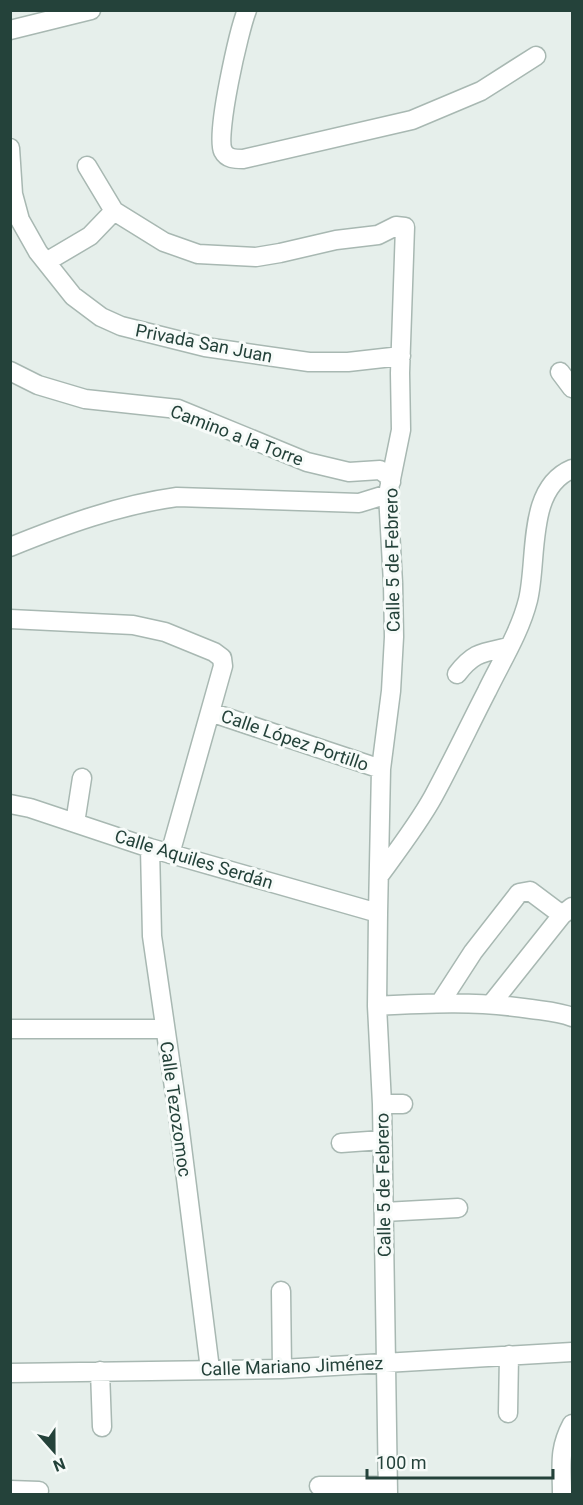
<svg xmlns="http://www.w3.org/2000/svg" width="583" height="1505" font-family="Roboto,sans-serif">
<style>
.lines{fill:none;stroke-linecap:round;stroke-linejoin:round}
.minor-casing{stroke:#a8b8b2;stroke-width:21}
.minor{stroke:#fff;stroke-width:18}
.labels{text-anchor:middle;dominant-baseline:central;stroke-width:6;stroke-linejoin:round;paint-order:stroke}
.street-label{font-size:18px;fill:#24423a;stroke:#f7fbf9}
</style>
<rect width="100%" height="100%" fill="#e6efeb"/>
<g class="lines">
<defs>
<path id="minor" d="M247,10C239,30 215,135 223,151C227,159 235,159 243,159L412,120L481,91L536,56
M10,30L91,10
M10,148L13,194L20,220L38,252L73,296L101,317L121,326L205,347L309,362H348L401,356
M87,166L114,211L164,242L198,254L256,257L280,253L336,240L378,235L396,226L405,227L400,373L401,430L388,494L393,583L394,637L391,691L381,769L378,913L377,1006L382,1104L388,1494
M46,262L90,236L114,211
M10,371L38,385L85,399L178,409L307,462L349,472L380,470L387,475L391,482
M560,372L572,388
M10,547C64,525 119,505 177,497L359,503L388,494
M10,619L133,625L165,632L214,652L222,658L223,666L170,854
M457,674C474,652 482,653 509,647
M210,712L381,769
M10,804L30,808L150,848L378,913
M75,823L82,778
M150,848L152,936L178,1115L210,1369
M379,876C398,850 418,824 433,797C452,762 469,726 487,691C501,662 520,632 528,600C538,559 526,488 572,469
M440,1003L473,952L519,893L530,891L562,915
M492,1003L562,915L572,907
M377,1006C431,1003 478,1001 531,1009C545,1011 560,1012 572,1017
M10,1029H164
M382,1104H403
M341,1143L382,1140
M384,1212L458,1208
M281,1291L282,1369
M100,1371L102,1427
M10,1373L282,1369L572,1352
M508,1413L509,1355
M319,1486H388
M10,1490L39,1491
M562,1494C562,1466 558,1450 572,1424"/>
</defs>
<use href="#minor" class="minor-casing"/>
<use href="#minor" class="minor"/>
</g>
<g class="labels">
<g class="street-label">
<text transform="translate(204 343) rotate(11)">Privada San Juan</text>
<text transform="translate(237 435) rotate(21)">Camino a la Torre</text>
<text transform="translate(392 560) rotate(-91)">Calle 5 de Febrero</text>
<text transform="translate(295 740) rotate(19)">Calle López Portillo</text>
<text transform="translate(194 859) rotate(17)">Calle Aquiles Serdán</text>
<text transform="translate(176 1109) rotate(82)">Calle Tezozomoc</text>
<text transform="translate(383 1185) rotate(-91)">Calle 5 de Febrero</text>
<text transform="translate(292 1366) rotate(-2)">Calle Mariano Jiménez</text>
</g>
</g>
<rect width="583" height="1505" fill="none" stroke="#24423a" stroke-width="24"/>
<g transform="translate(54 1451) rotate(159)" stroke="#f7fbf9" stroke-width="4.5" paint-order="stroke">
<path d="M0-4.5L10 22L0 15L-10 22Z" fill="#24423a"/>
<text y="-9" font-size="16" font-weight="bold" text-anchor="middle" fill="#24423a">N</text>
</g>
<path d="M367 1469v9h186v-9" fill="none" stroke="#24423a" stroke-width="3"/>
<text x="376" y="1469" font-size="18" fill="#24423a" stroke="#f7fbf9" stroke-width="4.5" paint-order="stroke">100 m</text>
</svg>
